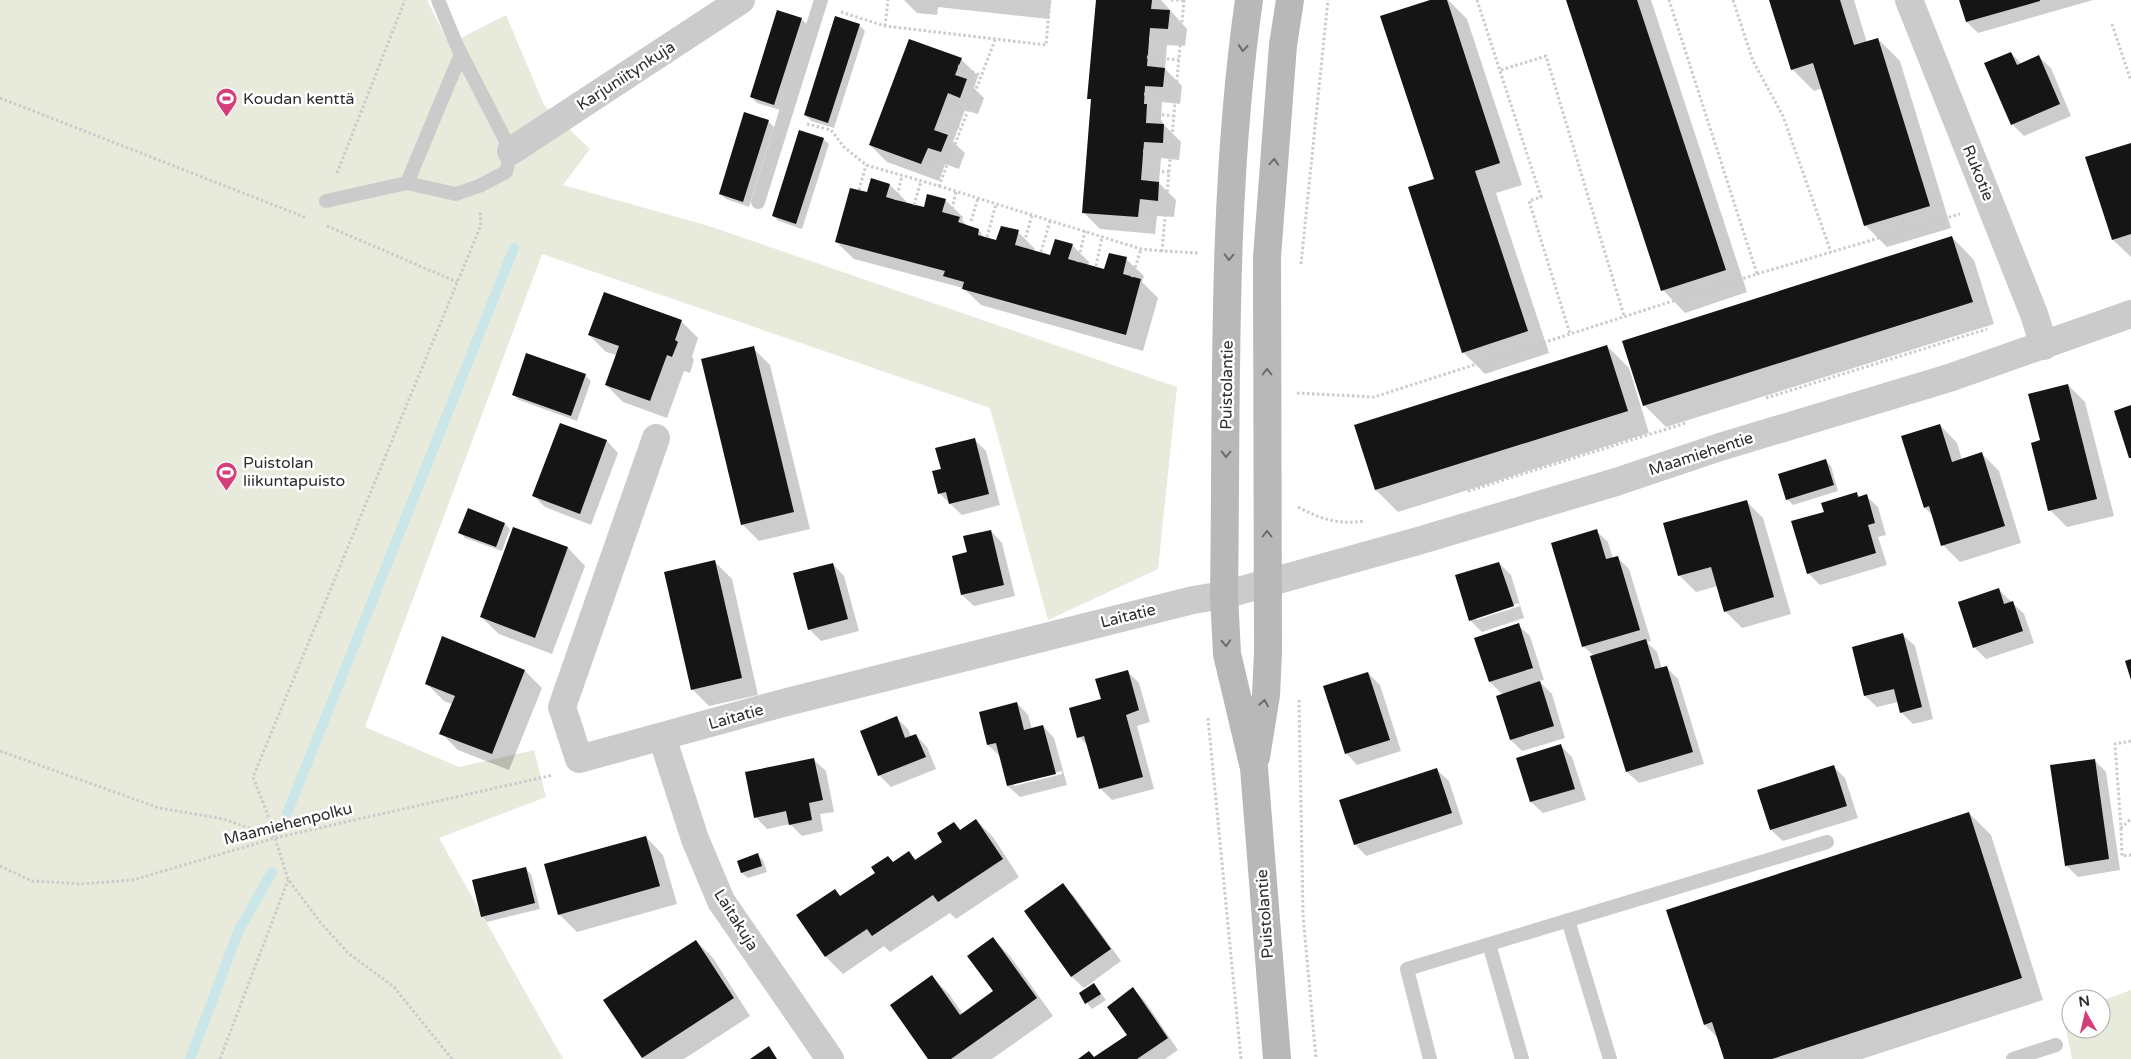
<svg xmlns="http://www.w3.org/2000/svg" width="2131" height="1059" font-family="'Varela Round',sans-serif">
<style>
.green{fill:#e8eadc}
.shadow{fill:#0003;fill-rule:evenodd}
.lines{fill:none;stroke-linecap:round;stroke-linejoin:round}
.stream{stroke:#cae6e8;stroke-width:10}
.building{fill:#151515}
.path{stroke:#cbcbcb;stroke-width:3;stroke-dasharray:2.5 2.5;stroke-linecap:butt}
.lane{stroke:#cbcbcb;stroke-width:14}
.street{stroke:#cbcbcb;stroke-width:28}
.secondary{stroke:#b8b8b8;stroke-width:28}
.oneway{stroke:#6c6c6c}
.labels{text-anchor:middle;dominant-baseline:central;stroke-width:5;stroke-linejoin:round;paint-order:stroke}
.street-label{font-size:16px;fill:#2e2e2e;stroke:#fff}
.poi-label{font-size:16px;fill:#2e2e2e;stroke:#fff;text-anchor:start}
</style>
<rect width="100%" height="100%" fill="#fff"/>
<path class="green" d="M0,0H427L449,44L506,15L544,105L590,149L563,185L709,226L1177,387L1158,569L1048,620L990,408L542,254L365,727L459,767L534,750L546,797L439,838L563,1059H0Z
M2131,990V1059H2072L2063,1014L2071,1011V1029H2101V1001Z"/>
<path class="shadow" d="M904,0H1051L1049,19L938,7L937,15L917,13Z
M1097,0H1161L1187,29L1185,46L1167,45L1165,69L1182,86L1180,104L1162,102L1161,119L1164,125L1181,142L1179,160L1161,158L1159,183L1176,200L1174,217L1157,216L1155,234L1100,229L1083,212L1092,102L1089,98Z
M1434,0H1448L1467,19L1522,185L1496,193L1549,353L1485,374L1463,352L1435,180Z
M1567,0H1651L1747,292L1685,313L1663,290Z
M1771,0H1854L1867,43L1878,39L1900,61L1951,228L1887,247L1865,225L1823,88L1814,91L1792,69Z
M1960,0H2093L1978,33L1967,22Z
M801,19L807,24L780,110L757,103L751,97Z
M859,25L865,31L834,128L811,121L805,115Z
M2011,53L2022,64L2039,57L2051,68L2071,116L2024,136L2012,124Z
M961,59L978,76L974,88L984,98L978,114L965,110L953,142L965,153L959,169L945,164L939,181L887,162L870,145Z
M768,121L774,127L749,207L726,199L720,194Z
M823,139L829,144L802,229L779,221L773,216Z
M2131,144V257L2113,240L2087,158Z
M890,185L907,202L906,204L925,209L945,200L963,217L962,220L968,227L979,230L984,238L997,241L1018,232L1035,249L1034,251L1051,256L1072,245L1089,262L1088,266L1105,271L1126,259L1144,276L1142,282L1158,298L1143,351L981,305L963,288L854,259L836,242L868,194Z
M1952,237L1974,260L1994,324L1666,427L1644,405Z
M681,321L698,338L692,357L694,360L690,373L684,371L667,418L623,402L606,385L617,355L606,352L589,335Z
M1607,346L1629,368L1649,433L1398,512L1376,490L1356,426Z
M753,348L770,365L810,529L759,541L742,524Z
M585,375L591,381L577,421L519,400L513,395Z
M2068,385L2085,402L2114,516L2067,527L2050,510L2041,441Z
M561,424L607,441L618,453L591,525L545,507L534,496Z
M1940,425L1957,443L1962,460L1982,454L1999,471L2021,543L1960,562L1943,545L1933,516L1925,508L1903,437Z
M975,440L986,451L1000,505L962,515L939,493L942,470Z
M1825,460L1831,466L1838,491L1793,505L1787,499Z
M1857,494L1860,497L1866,496L1878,507L1886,535L1878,537L1887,565L1820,585L1808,573L1826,512Z
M1746,501L1763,518L1791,614L1742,628L1725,611L1718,586L1696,592L1679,575Z
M505,524L510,529L502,551L465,538L460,532Z
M514,529L568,548L585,566L552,654L499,634L481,617Z
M991,531L1002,543L1015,596L974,606L962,595L968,553Z
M1596,531L1608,542L1613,559L1617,557L1629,569L1651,641L1647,642L1657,652L1662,669L1666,667L1678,679L1704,764L1639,783L1627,772L1592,657L1594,656L1583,646Z
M715,562L732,579L758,695L709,706L692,689Z
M1499,563L1511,575L1524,618L1482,632L1470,620ZM1519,603L1520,606L1476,620V617Z
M833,564L844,576L859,631L821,641L809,629Z
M1998,589L2024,614L2034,643L1986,659L1974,647Z
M1518,625L1530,636L1544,680L1539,681L1552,694L1565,738L1522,751L1511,740L1503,695L1490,682Z
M1903,635L1915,646L1933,719L1913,724L1901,712L1898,702L1877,707L1865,696Z
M525,671L542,688L509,770L458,750L441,733L452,704L444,701L427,684Z
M1127,671L1139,683L1150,722L1137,726L1154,789L1112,800L1101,789L1089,747L1079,737L1102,700Z
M1368,673L1380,685L1401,751L1357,765L1346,753Z
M1017,703L1028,715L1032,729L1043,726L1054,738L1067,785L1020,797L1008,786L1001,757L988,745L980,713ZM1062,771V774L1014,786V783Z
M896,717L908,729L911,737L916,735L927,747L936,769L891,787L879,775Z
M1560,745L1572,757L1586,800L1543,813L1531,802L1518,758Z
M814,760L826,771L834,812L820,814L823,831L802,836L790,824L767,829L756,817Z
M2094,760L2106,772L2120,870L2078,877L2066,865Z
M1834,767L1845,778L1858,818L1783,841L1771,830Z
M1437,770L1449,781L1463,824L1366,856L1355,844Z
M1969,813L1991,835L2043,1000L1862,1059H1726L1719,1039L1705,1025Z
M976,820L993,837L1019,877L956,919L950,913L890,952L884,946L843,974L826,957L798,915L835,891L841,897L909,853L917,860L944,842L954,823L961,831Z
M646,837L663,855L677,904L577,932L559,914Z
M757,854L763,860L767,872L748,878L742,873L739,862Z
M526,869L531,874L540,909L487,922L482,916Z
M1063,885L1074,896L1121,961L1084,988L1072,977L1026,911Z
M993,939L1010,956L1053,1016L992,1059H930L931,976L949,994L963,1014L995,992Z
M696,941L713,958L750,1016L684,1059H644L643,1058Z
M1094,985L1106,1000L1092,1009L1080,994Z
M1133,989L1144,1000L1178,1050L1165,1059H1080L1095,1058L1128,1035Z"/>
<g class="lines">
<path class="stream" d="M287,813L514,248
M190,1059L239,930L272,872"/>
</g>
<path class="building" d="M1096,0H1152L1151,9L1170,10L1168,29L1150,28L1147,66L1165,68L1163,87L1145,86L1144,104H1147L1146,123L1164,124L1163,143L1144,142L1141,180L1159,182L1158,201L1140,199L1138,217L1082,213L1091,99H1087Z
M1430,0H1447L1500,163L1475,171L1528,331L1462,353L1408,187L1434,179L1380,16Z
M1566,0H1637L1726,270L1661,291Z
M1769,0H1840L1854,45L1878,38L1930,206L1864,226L1813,63L1791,70Z
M1959,0H2040V1L1966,22Z
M777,10L802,18L774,105L750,97Z
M835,16L860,24L828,123L804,115Z
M909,39L962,58L955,75L967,79L960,98L948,93L934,130L948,135L941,152L928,148L921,164L869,145Z
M2011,52L2017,65L2039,55L2060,104L2011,125L1984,63Z
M744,112L769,120L743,202L719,194Z
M799,130L824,138L796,224L772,216Z
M2131,143V234L2112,240L2085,157Z
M871,178L890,184L886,197L896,200L924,207L927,194L946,199L942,212L960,217L958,222L979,229L978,235L996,240L1001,226L1019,230L1015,245L1050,255L1055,239L1073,244L1068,259L1104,269L1109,253L1127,257L1123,274L1141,279L1126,335L962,289L964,282L943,276L945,271L835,242L850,188L867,192Z
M1952,236L1973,302L1643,406L1622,341Z
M604,292L682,320L675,340L678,342L672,357L667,355L650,401L605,385L619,346L588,335Z
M1607,345L1628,411L1375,490L1354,425Z
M754,346L794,512L741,525L701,359Z
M526,353L586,374L571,416L512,395Z
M2068,384L2097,499L2048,511L2031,443L2040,440L2028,394Z
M2131,405V458H2129L2114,411Z
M560,423L607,440L580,514L532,496Z
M1940,424L1952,462L1982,452L2005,526L1941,546L1929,506L1924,508L1901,436Z
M975,438L989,494L949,504L946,492L938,494L932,471L941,469L935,448Z
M1826,459L1834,485L1786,500L1778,474Z
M1857,492L1858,497L1867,494L1875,523L1868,525L1876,553L1807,574L1791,521L1824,512L1821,503Z
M1747,500L1774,597L1724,612L1711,567L1678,576L1663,523Z
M468,508L505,523L496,547L458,533Z
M513,527L568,547L535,638L480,617Z
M1597,529L1606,559L1618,556L1640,630L1582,647L1551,543Z
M991,530L1004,585L961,595L952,556L967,552L963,536Z
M715,560L742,678L691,690L664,572Z
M1499,562L1514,606L1469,621L1455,575Z
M833,563L848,619L808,630L793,573Z
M1999,588L2004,604L2013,601L2023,631L1973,648L1958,602Z
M1519,623L1533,668L1489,682L1474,638Z
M1903,633L1922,707L1900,713L1894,689L1864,696L1852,647Z
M442,636L525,670L492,754L439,734L455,696L425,684Z
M1646,639L1655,669L1667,666L1693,752L1626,772L1590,656Z
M2131,659V680L2125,661Z
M1128,670L1139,710L1126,715L1143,777L1099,789L1084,736L1077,738L1069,708L1101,699L1095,679Z
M1368,672L1390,740L1345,754L1323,686Z
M1540,681L1554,726L1510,740L1496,696Z
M1017,702L1024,730L1043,725L1056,774L1007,786L996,743L987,745L979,712Z
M897,716L905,738L916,734L926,757L878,776L860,731Z
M1561,744L1575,789L1530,802L1516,758Z
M814,758L823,800L809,803L812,820L789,825L786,811L754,818L745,772Z
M2095,759L2109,859L2065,866L2050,765Z
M1834,765L1847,806L1770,830L1757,790Z
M1437,768L1452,813L1354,845L1339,800Z
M1969,812L2022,978L1772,1059H1724L1712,1022L1704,1025L1666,910Z
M976,819L1003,859L938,902L933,895L872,936L867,929L825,957L796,915L835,889L840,896L875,873L871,867L888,856L893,862L909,851L915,860L942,842L937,833L954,822L960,830Z
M646,836L660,886L558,915L544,864Z
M758,853L762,866L741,873L737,861Z
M526,867L535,903L481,917L472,880Z
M1063,883L1111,949L1071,977L1024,911Z
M993,937L1037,998L951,1059H928L890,1005L932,975L960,1015L993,991L967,956Z
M696,940L734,998L642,1058L603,1000Z
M1094,983L1101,994L1085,1004L1079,993Z
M1133,987L1168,1038L1137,1059H1078L1089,1051L1094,1057L1127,1035L1107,1007Z
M769,1046L777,1059H750Z"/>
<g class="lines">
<path class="path" d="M1171,0H1184
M1184,0L1162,251L1199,253
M1477,0L1541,197L1529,201L1570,334
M1733,0L1753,61L1783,116L1831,252
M841,12L885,26L1046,45L1050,0
M2112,24L2131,81
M885,26L888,0
M1149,38L1180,40
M1147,57L1179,60
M958,66L980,75
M1501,70L1546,56L1624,316
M1144,94L1176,96
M0,98L307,218
M945,102L967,110
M1147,113L1174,116
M938,120L961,128
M807,124L831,130L844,147L866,165L939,186L995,40
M1143,151L1171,153
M925,156L947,164
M1142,170L1169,172
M337,173L405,0
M939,186L1141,249L1162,251
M859,190L866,165
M896,200L902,176
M914,205L921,181
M1139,208L1166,209
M951,214L956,191
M971,221L978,198
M327,226L457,282
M987,237L996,204
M1023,247L1032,215
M1041,252L1050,221
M1078,262L1085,231
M1301,264L1328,0
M1096,266L1102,237
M1757,274L1960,214
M1132,277L1141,249
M1297,393L1374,397L1757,274L1669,0
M1766,398L1987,329
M1468,491L1686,423
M1298,507C1320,519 1339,525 1364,521
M1299,700L1303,915L1316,1059
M1208,718L1241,1059
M2131,741L2115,744L2121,828L2131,819
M0,751L159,808L224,819L274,837
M2121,828L2122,856L2131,855
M0,866L32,881L81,884L133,880L275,838L553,775
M220,1059L288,880
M452,1059L394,987L348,953L320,922L288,879L266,810L253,777L481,225L480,212"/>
<path class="lane" d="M407,183L461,54
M326,201L407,183L456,194L479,186L506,172L511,151L457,46L438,0
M758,202L821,0
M1568,920L1610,1059
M1489,944L1522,1059
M1430,1059L1407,969L1827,842
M2013,1059L2056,1045"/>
<path class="street" d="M1909,0L2034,314L2044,346
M511,151L741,0
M656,438L562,707L579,759L787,702L1193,600L1224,595L1418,541L1616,482L1720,447L1949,378L2131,314
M662,737L695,839L721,901L830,1059"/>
<path class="secondary" d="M1249,0C1221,195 1227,398 1224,595L1227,654L1254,768L1277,1059
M1256,757L1266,695L1268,652L1267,257L1283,45L1290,0"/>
</g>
<defs><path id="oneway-chevron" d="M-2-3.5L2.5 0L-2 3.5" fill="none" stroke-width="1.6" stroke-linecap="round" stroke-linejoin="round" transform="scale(1.25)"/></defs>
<g class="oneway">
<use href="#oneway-chevron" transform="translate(1243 48) rotate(95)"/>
<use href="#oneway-chevron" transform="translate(1274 162) rotate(-86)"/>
<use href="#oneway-chevron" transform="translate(1229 257) rotate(91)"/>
<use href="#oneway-chevron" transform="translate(1267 372) rotate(-90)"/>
<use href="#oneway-chevron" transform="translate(1226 454) rotate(91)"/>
<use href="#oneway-chevron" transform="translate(1267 534) rotate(-90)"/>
<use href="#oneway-chevron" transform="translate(1226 643) rotate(87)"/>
<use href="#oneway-chevron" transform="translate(1264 703) rotate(-81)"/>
</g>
<defs>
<symbol id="stadium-pin" viewBox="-11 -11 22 30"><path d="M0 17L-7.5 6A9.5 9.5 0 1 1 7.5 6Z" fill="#d53f79" stroke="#fff"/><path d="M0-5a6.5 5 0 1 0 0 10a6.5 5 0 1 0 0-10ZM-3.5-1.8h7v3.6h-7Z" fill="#fff"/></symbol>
</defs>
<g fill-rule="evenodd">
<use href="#stadium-pin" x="214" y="86" width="25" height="34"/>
<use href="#stadium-pin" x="214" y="460" width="25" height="34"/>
</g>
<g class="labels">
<g class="street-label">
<text transform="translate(626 76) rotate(-33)">Karjuniitynkuja</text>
<text transform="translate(1978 173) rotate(68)">Rukotie</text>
<text transform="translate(1227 385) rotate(-89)">Puistolantie</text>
<text transform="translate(1701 454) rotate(-18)">Maamiehentie</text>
<text transform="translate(1128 616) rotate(-14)">Laitatie</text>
<text transform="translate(736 717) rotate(-16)">Laitatie</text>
<text transform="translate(288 824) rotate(-14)">Maamiehenpolku</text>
<text transform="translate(1265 914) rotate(-94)">Puistolantie</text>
<text transform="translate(736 920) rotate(58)">Laitakuja</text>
</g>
<g class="poi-label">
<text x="243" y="99">Koudan kenttä</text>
<text x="243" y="463">Puistolan<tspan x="243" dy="18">liikuntapuisto</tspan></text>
</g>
</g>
<g transform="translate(2086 1014) rotate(352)"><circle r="24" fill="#ffffff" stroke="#ababab"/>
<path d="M0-4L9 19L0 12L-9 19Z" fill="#d53f79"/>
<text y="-8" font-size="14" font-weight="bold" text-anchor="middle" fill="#2e2e2e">N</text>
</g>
</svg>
